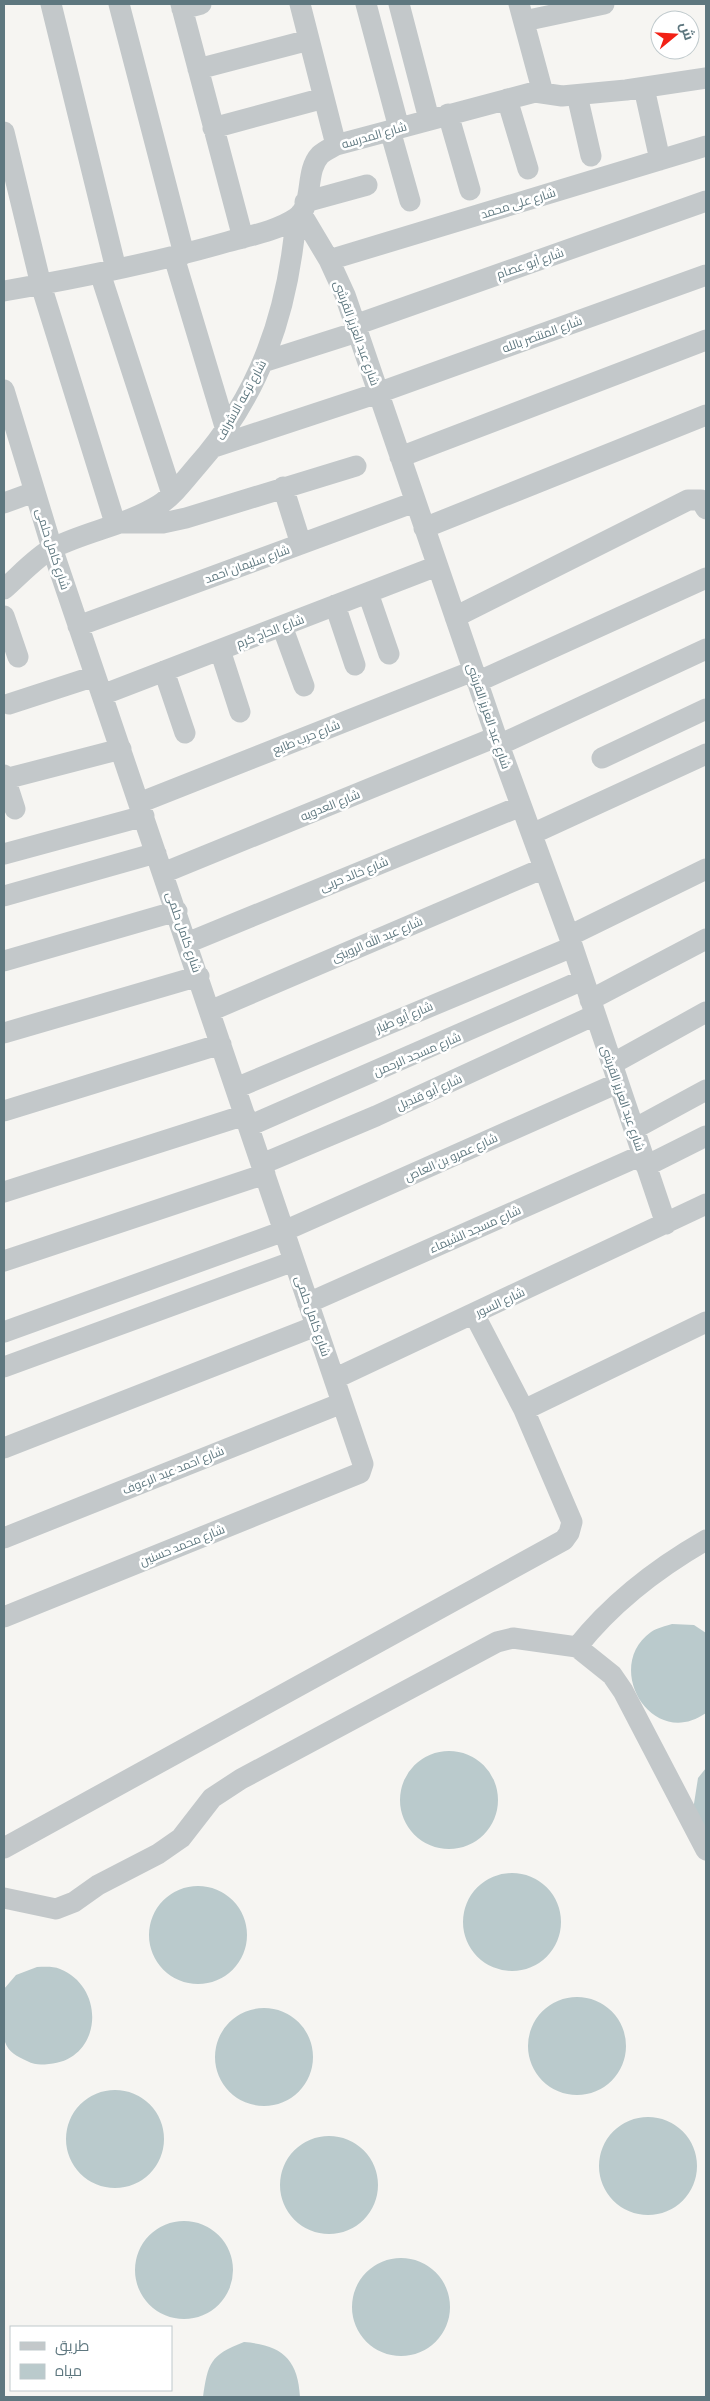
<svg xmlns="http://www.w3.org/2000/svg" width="710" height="2401" font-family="'Titillium Web',Cairo,sans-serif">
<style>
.water{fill:#bacacc}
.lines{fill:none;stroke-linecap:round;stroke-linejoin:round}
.minor{stroke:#c3c8ca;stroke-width:21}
.labels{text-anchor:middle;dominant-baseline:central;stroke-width:5;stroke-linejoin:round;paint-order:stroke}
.street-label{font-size:12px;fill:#5e777f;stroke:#fff}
</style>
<rect width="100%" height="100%" fill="#f6f5f2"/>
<path class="water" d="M672,1624L694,1625L706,1633V1713C652,1751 602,1667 651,1632C657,1628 666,1626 672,1624Z
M400 1800a49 49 0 1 1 98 0a49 49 0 1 1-98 0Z
M706,1768V1835L693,1810L698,1778Z
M463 1922a49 49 0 1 1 98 0a49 49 0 1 1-98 0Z
M149 1935a49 49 0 1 1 98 0a49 49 0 1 1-98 0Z
M37,1967C44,1967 53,1966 60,1969C107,1988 102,2060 49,2064C40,2065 35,2065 27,2061C17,2056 9,2053 5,2042C0,2031 4,2002 4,1989L16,1975Z
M528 2046a49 49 0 1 1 98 0a49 49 0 1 1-98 0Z
M215 2057a49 49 0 1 1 98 0a49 49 0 1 1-98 0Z
M66 2139a49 49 0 1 1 98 0a49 49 0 1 1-98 0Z
M599 2166a49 49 0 1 1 98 0a49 49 0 1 1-98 0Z
M280 2185a49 49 0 1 1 98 0a49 49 0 1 1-98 0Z
M135 2270a49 49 0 1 1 98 0a49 49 0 1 1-98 0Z
M352 2307a49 49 0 1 1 98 0a49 49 0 1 1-98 0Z
M244,2342C282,2345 298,2359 300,2397H203C208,2363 210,2355 244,2342Z"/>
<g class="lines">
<path class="minor" d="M51,4L116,269
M119,4L184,254
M181,4L243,238
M300,4L336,145
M366,4L399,128
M399,4L429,119
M519,4L543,93
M182,9L201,4
M524,21L604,4
M198,69L309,40
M644,88L660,160
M577,95L591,156
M507,99L528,169
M448,114L470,190
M213,128L324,98
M390,130L410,201
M4,132L41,285L115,523H163L186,518L356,466
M305,202L367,185
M301,213L329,260L345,295L499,745L569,936L666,1224
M174,257L226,430
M329,260L706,146
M100,273L172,494
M4,291C79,278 154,263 227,242C249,236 277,231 296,218C315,205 304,172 320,155C324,151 331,148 336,145L535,92L562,96L626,90L706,78
M355,325L706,201
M263,362L357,332
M4,390L52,548L363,1464L360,1473L4,1617
M214,447L378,393L706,275
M400,457L706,340
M283,487L301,544
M4,503L34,492
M424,528L706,415
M4,589C18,577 37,556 53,548C87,531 127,525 159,505C173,496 185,480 196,467C260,395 288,313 296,218
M368,593L389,654
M335,605L355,665
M4,616L18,657
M455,617L688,500H701L706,509
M78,626L415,502
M282,626L304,686
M220,650L240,712
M164,671L185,733
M477,682L706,578
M102,695L437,566
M9,704L95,676
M499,745L706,649
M602,758L706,709
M4,775L15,809
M5,779L121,749
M139,803L473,671
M532,834L706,754
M4,854L144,816
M163,873L496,737
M4,896L156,853
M569,936L706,869
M187,943L521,806
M4,961L177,911
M590,1000L706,939
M210,1011L544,868
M4,1033L199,976
M612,1064L706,1012
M236,1088L572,947
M4,1111L221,1044
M249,1126L583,980
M634,1129L706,1090
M262,1164L376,1116L595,1015
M646,1166L706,1136
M4,1192L245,1115
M4,1261L265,1174
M308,1303L642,1155
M4,1332L284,1231L618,1083
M4,1367L294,1261
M334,1379L706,1204
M524,1410L706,1322
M4,1448L316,1326
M4,1538L342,1403
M577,1647C611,1604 659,1567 706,1540
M4,1848L564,1540L569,1533L572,1522L524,1410L474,1314
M4,1898L56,1909L74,1902L98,1885L158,1854L181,1838L212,1798L241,1779L497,1642L513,1638L577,1647L612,1675L623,1691L706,1850"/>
</g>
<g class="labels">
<g class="street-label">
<text transform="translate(374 135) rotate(-16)">شارع المدرسه</text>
<text transform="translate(518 203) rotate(-17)">شارع على محمد</text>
<text transform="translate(530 263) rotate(-19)">شارع أبو عصام</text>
<text transform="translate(357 333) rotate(70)">شارع عبد العزيز القرشى</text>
<text transform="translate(542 334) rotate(-20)">شارع المنتصر بالله</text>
<text transform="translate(241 400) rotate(-61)">شارع ترعه الاشراف</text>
<text transform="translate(53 549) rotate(72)">شارع كامل حلمى</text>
<text transform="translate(247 564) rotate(-20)">شارع سليمان احمد</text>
<text transform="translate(270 631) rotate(-21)">شارع الحاج كرم</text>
<text transform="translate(489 716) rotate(71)">شارع عبد العزيز القرشى</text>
<text transform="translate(306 737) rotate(-22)">شارع حرب طايع</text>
<text transform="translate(330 805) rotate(-22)">شارع العدويه</text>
<text transform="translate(354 874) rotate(-22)">شارع خالد حربى</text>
<text transform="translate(184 932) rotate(71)">شارع كامل حلمى</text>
<text transform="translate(377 939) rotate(-23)">شارع عبد الله الروينى</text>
<text transform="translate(404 1017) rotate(-23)">شارع أبو طيار</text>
<text transform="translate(417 1054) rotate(-23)">شارع مسجد الرحمن</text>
<text transform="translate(429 1092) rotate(-24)">شارع أبو قنديل</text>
<text transform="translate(623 1098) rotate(71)">شارع عبد العزيز القرشى</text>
<text transform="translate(451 1157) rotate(-24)">شارع عمرو بن العاص</text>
<text transform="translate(475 1229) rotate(-24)">شارع مسجد الشيماء</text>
<text transform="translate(500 1302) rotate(-25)">شارع السور</text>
<text transform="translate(313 1316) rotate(71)">شارع كامل حلمى</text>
<text transform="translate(173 1470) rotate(-22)">شارع احمد عبد الرءوف</text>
<text transform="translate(182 1545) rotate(-22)">شارع محمد حسنين</text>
</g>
</g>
<rect width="710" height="2401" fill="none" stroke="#5e777f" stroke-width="10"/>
<rect x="10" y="2326" width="162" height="65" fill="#ffffff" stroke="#bfc9cc"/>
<rect x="20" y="2342" width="25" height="8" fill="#c3c8ca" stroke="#bfc9cc"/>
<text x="55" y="2351" font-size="15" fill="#5e777f">طريق</text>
<rect x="20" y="2364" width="25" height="15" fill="#bacacc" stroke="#bfc9cc"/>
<text x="55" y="2376" font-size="15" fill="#5e777f">مياه</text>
<g transform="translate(675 35) rotate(72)"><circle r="24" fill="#ffffff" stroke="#bfc9cc"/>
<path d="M0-4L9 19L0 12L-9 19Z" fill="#f22115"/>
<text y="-8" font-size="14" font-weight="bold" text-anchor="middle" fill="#5e777f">ش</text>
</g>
</svg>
